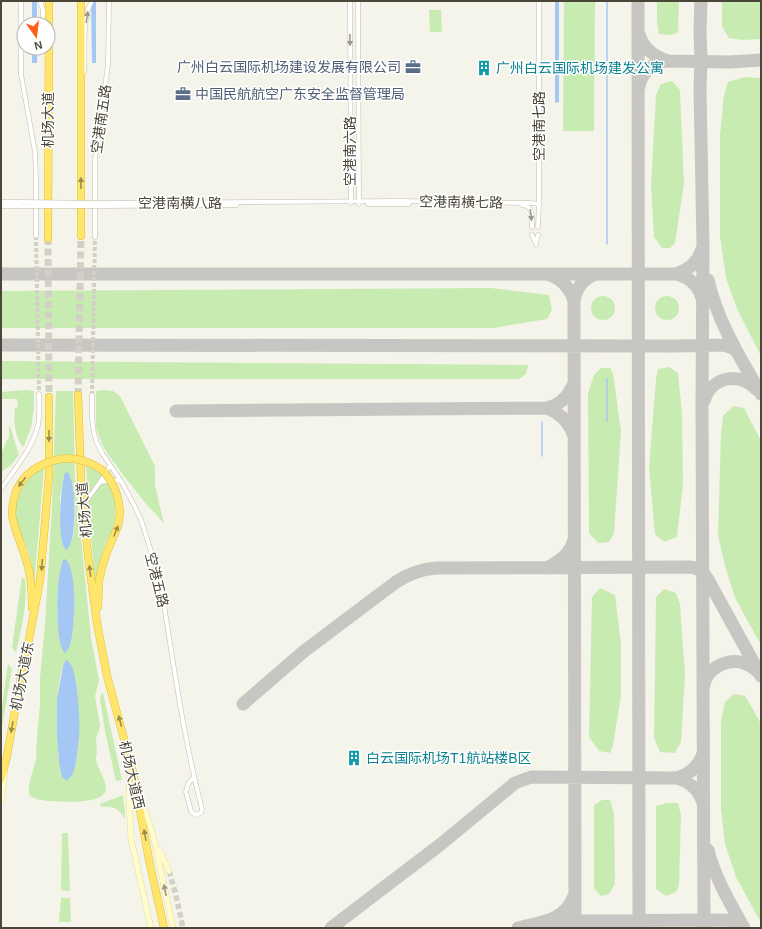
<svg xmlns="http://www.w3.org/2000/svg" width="762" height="929" font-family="Helvetica,'Noto Sans SC',sans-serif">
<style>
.green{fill:#c8ebb2;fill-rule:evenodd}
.water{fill:#a5c7f3}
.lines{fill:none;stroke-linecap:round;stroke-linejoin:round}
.stream{stroke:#a5c7f3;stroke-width:1.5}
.taxiway{stroke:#c7c6c2;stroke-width:13}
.street-tunnel{stroke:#d3d1c6;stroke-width:4;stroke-dasharray:4 2;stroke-linecap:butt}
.secondary-tunnel{stroke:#d3d1c6;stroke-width:5.5;stroke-dasharray:5.5 3;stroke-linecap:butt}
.highway-tunnel{stroke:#d3d1c6;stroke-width:7;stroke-dasharray:7 3.5;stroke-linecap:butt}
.street-casing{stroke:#c2bdac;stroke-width:5}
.secondary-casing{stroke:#d7d099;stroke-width:6}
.highway-casing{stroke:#e3bf36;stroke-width:8}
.street{stroke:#fff;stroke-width:4}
.secondary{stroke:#fffbca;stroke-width:5.5}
.highway{stroke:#ffe56b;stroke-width:7}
.street-bridge-casing{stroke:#c2bdac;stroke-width:5;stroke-linecap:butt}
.highway-bridge-casing{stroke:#e3bf36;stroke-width:8;stroke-linecap:butt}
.street-bridge{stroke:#fff;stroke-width:4}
.highway-bridge{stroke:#ffe56b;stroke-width:7}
.oneway{fill:#9b9992}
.oneway2{fill:#9b8e4f}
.oneway3{fill:#9b977a}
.labels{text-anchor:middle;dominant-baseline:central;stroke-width:3;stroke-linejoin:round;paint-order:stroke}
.service-label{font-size:14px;fill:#4e5e75;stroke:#fff;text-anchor:end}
.culture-label{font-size:14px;fill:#0d838f;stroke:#fff;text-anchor:start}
.street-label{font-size:14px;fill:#4a4638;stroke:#fff}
</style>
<rect width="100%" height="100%" fill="#f5f4ea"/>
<path class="green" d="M564,1H595L594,131H563Z
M657,1H679L678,32L671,35L659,34L657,22Z
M722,1H761V39L742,40L729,38L722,26Z
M429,10H441L442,32H430Z
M745,77L761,78V356L737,309L726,278L720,236V135L724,95L728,82Z
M672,81L680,90L684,183L675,243L670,248H662L654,237L651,185L656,95L661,84Z
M491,288L549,295L552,310L547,319L493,328H1V291Z
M655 308a12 12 0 1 1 24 0a12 12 0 1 1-24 0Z
M591 308a12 12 0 1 1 24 0a12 12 0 1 1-24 0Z
M1,361L528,365L526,374L519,379H1Z
M669,367L678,373L682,413L683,484L677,537L664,542L655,534L649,468L656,379L658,369Z
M601,368H610L613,373L621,431L614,533L609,542L598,543L589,533L588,393L594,375Z
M26,390L34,391V408L31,427L24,446L23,447C15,438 13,419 15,408L18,407L17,399H1V392Z
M105,390L113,391L120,396L155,466V485L164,524L156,514L147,505L124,476L107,453L102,444L96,428V391Z
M56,391H73L75,478L91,638L99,680L95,696L96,703L100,724L99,731L96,738L97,752L96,758L97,764L105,782L106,787L105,793L100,797L91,800L76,802L47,801L36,799L30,796C26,785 34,770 36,759C37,755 36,752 36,749L40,704V678L45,624L52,506ZM64,476C67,483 72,491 74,499C76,512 75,538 68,549L60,521V497ZM59,575L74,590V618L70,646L57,618L58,589ZM65,661C68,667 75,674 76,680C78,690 78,701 78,712C79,733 81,760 69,779C66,774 62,769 59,763C58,759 58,752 58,748C57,724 55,682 65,661Z
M733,406L744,408L761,441V645L735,598L725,566L718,535L721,434L723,416Z
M10,426L19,455L11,465L1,472V453C6,448 3,443 9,438V427Z
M86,465C92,468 99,471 103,477C117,492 118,513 112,531C110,536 107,540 105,545C100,558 98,573 95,587Z
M44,467L34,587C33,574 32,562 28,550C24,541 19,533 17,524C11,499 23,480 44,467Z
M22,577L25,579C28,604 21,629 16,653L12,647Z
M600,588L615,595L621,644V696L613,745L610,753L599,751L589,737L592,597Z
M664,589L676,593L680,604L685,675L681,742L675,753L660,752L654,738L656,597Z
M8,664L12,669L2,727L1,731V712Z
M103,693L122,780L116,781L105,731L100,699L101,695Z
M734,694L745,696L750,704L761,724V923L736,877L725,844L721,809V721L725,702Z
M123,795L125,812V819C120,809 112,805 101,807L100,804Z
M602,800H610L614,813L615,884L609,894L601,896L594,888V805Z
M667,803H678L681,815L679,885L676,892L666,896L656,889V806Z
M62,833H68L70,891L61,890Z
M61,898H70L71,922H59Z"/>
<path class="water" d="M32,1H37V24H32Z
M91,1H96V63H92Z
M555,1H559V102L555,103Z
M32,48H37V63H32Z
M67,472C77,481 76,533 70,545C69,548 68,548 66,550C56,541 61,489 64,476L65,473Z
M65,559C78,568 75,630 70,645C69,648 67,651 65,653C56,646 57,600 58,588C58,580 60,571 62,563L63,560Z
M67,660C79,667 80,723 79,737C78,748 77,760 74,771C72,775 70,778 67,781L62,777L59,762L57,736V699L63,666L65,661Z"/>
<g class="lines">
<path class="stream" d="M607,244V1
M607,421V379
M542,456V422"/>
<path class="taxiway" d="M638,1L639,928
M701,1L700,30L701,61L700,89L703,245L702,405L704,928
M668,61L730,62L761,60
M639,87C641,72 654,62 668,61C655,57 643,48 639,34
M1,274H676C689,277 698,285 702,298
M547,274C561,278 570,288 574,301
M676,274C689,270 698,262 702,249
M708,280C718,323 740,357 761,394
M1,345L676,346L724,345L733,348L738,353
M704,401C711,377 739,371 756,389
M547,408C559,413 569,422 573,434
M176,411L547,408C560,405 568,397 573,385
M435,568L689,567C698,568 702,570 707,578L761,676
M547,568C560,560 569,556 574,540
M704,685C706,669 726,659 741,662C748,664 753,667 758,672
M243,704L303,652L396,582C408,574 422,569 437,568
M676,778C689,781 699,790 703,803
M708,850C715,878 730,903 744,928
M547,921L723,920L732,921L742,928
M331,928L441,844L515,783L531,777L676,778C689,775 698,767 703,754
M518,928C541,922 565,921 574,896
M575,928L574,301C576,288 584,278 596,274"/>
<path class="street-tunnel" d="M36,236L39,394
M92,395L95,237"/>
<path class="secondary-tunnel" d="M169,871L176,895L183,928"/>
<path class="highway-tunnel" d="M48,238L49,397
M78,395L81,236"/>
<defs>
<path id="street" d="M21,1V74L35,152L36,179V236
M40,1L43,10V24
M350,1L351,203
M358,1L359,204
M84,72C86,52 81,18 92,1
M1,202H21
M106,203L400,201L530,203L539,204L538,227
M368,204H409
M539,204V1
M522,205C534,206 532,218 532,227
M1,206H21
M106,206L237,205
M532,235L536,244
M95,237V160L108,65L109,1
M536,243L538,235
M92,395V418L94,433L97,443L102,453L121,481L133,503L141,520L158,573L161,586C173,660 183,736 202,809L201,813L195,815L191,811L186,792L188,784L194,777
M101,482L112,480L121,481
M1,489C14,470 33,448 38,425C40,415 39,404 39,394
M84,504C93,491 104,479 110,465"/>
<path id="secondary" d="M130,766L129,798L131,839L151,928
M139,792L153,835L173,928
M1,802L5,774
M159,850L169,871"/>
<path id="highway" d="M81,1V236
M48,238L49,1
M78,395L81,479L88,556L97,623L107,676L133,772L149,860L164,928
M12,515C15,533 24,549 28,567C32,580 32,594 32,608
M98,607L99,581L102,567L107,552L118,526L120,513
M1,779L7,756L24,659L29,639L40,581L49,475V397"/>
</defs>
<use href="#street" class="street-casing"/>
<use href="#secondary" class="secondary-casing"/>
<use href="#highway" class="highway-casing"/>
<use href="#street" class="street"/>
<use href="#secondary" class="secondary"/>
<use href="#highway" class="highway"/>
<defs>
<path id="street-bridge" d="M21,202L106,203
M21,206H106"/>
<path id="highway-bridge" d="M12,515C12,508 13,501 15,494C25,466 60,452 87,462C92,464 101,468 105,473C115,484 119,498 120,513"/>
</defs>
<use href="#street-bridge" class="street-bridge-casing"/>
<use href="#highway-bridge" class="highway-bridge-casing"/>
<use href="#street-bridge" class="street-bridge"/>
<use href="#highway-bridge" class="highway-bridge"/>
</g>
<defs><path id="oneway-solid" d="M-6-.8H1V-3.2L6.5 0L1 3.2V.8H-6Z"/></defs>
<g class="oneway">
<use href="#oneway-solid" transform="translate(87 17) rotate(-82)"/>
<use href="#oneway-solid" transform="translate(350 40) rotate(90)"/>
<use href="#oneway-solid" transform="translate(531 215) rotate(82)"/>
</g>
<g class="oneway2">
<use href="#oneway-solid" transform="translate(81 183) rotate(-90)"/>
<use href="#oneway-solid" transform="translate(49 436) rotate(91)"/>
<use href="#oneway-solid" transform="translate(22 482) rotate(127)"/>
<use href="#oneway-solid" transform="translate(116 531) rotate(-68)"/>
<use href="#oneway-solid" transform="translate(42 565) rotate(94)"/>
<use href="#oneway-solid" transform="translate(90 571) rotate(-97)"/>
<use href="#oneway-solid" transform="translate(120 721) rotate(-105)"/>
<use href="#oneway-solid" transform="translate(12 727) rotate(100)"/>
<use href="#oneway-solid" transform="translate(145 835) rotate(-100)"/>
</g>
<use class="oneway3" href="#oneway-solid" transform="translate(165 890) rotate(-101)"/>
<defs>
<symbol id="office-bare" viewBox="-9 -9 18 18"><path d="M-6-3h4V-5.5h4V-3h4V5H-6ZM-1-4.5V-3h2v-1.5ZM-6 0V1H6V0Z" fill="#5c6f8a" stroke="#fff" stroke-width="2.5" paint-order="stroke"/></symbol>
<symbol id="building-bare" viewBox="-9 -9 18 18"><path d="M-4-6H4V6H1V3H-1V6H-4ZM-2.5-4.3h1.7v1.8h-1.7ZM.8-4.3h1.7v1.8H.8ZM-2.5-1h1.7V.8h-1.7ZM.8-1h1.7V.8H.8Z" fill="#0f9aa8" stroke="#fff" stroke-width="2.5" paint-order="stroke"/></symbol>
</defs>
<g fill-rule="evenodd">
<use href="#office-bare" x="402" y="56" width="22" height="22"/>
<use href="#building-bare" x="473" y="57" width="22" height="22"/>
<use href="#office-bare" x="172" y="83" width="22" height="22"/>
<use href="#building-bare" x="343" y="747" width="22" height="22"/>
</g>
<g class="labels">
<g class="service-label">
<text x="401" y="67">广州白云国际机场建设发展有限公司</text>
<text x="195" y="94" text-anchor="start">中国民航航空广东安全监督管理局</text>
</g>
<g class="culture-label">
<text x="496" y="68">广州白云国际机场建发公寓</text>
<text x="366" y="758">白云国际机场T1航站楼B区</text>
</g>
<g class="street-label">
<text transform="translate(101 119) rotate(-82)">空港南五路</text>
<text transform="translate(48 120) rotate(-90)">机场大道</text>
<text transform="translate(539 126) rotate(-90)">空港南七路</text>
<text transform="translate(350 151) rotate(-90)">空港南六路</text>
<text transform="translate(461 202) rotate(1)">空港南横七路</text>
<text x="180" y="203">空港南横八路</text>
<text transform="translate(84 510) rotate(-95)">机场大道</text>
<text transform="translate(157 580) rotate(76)">空港五路</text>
<text transform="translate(22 676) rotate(-79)">机场大道东</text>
<text transform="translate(132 775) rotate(77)">机场大道西</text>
</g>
</g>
<rect width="762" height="929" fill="none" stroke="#4a4638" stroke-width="4"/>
<g transform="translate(36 36) rotate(166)"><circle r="19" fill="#ffffff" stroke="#b7b5af"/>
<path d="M0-3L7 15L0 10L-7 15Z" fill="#ff5f17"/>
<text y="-6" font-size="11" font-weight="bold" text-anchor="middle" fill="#4a4638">N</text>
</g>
</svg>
